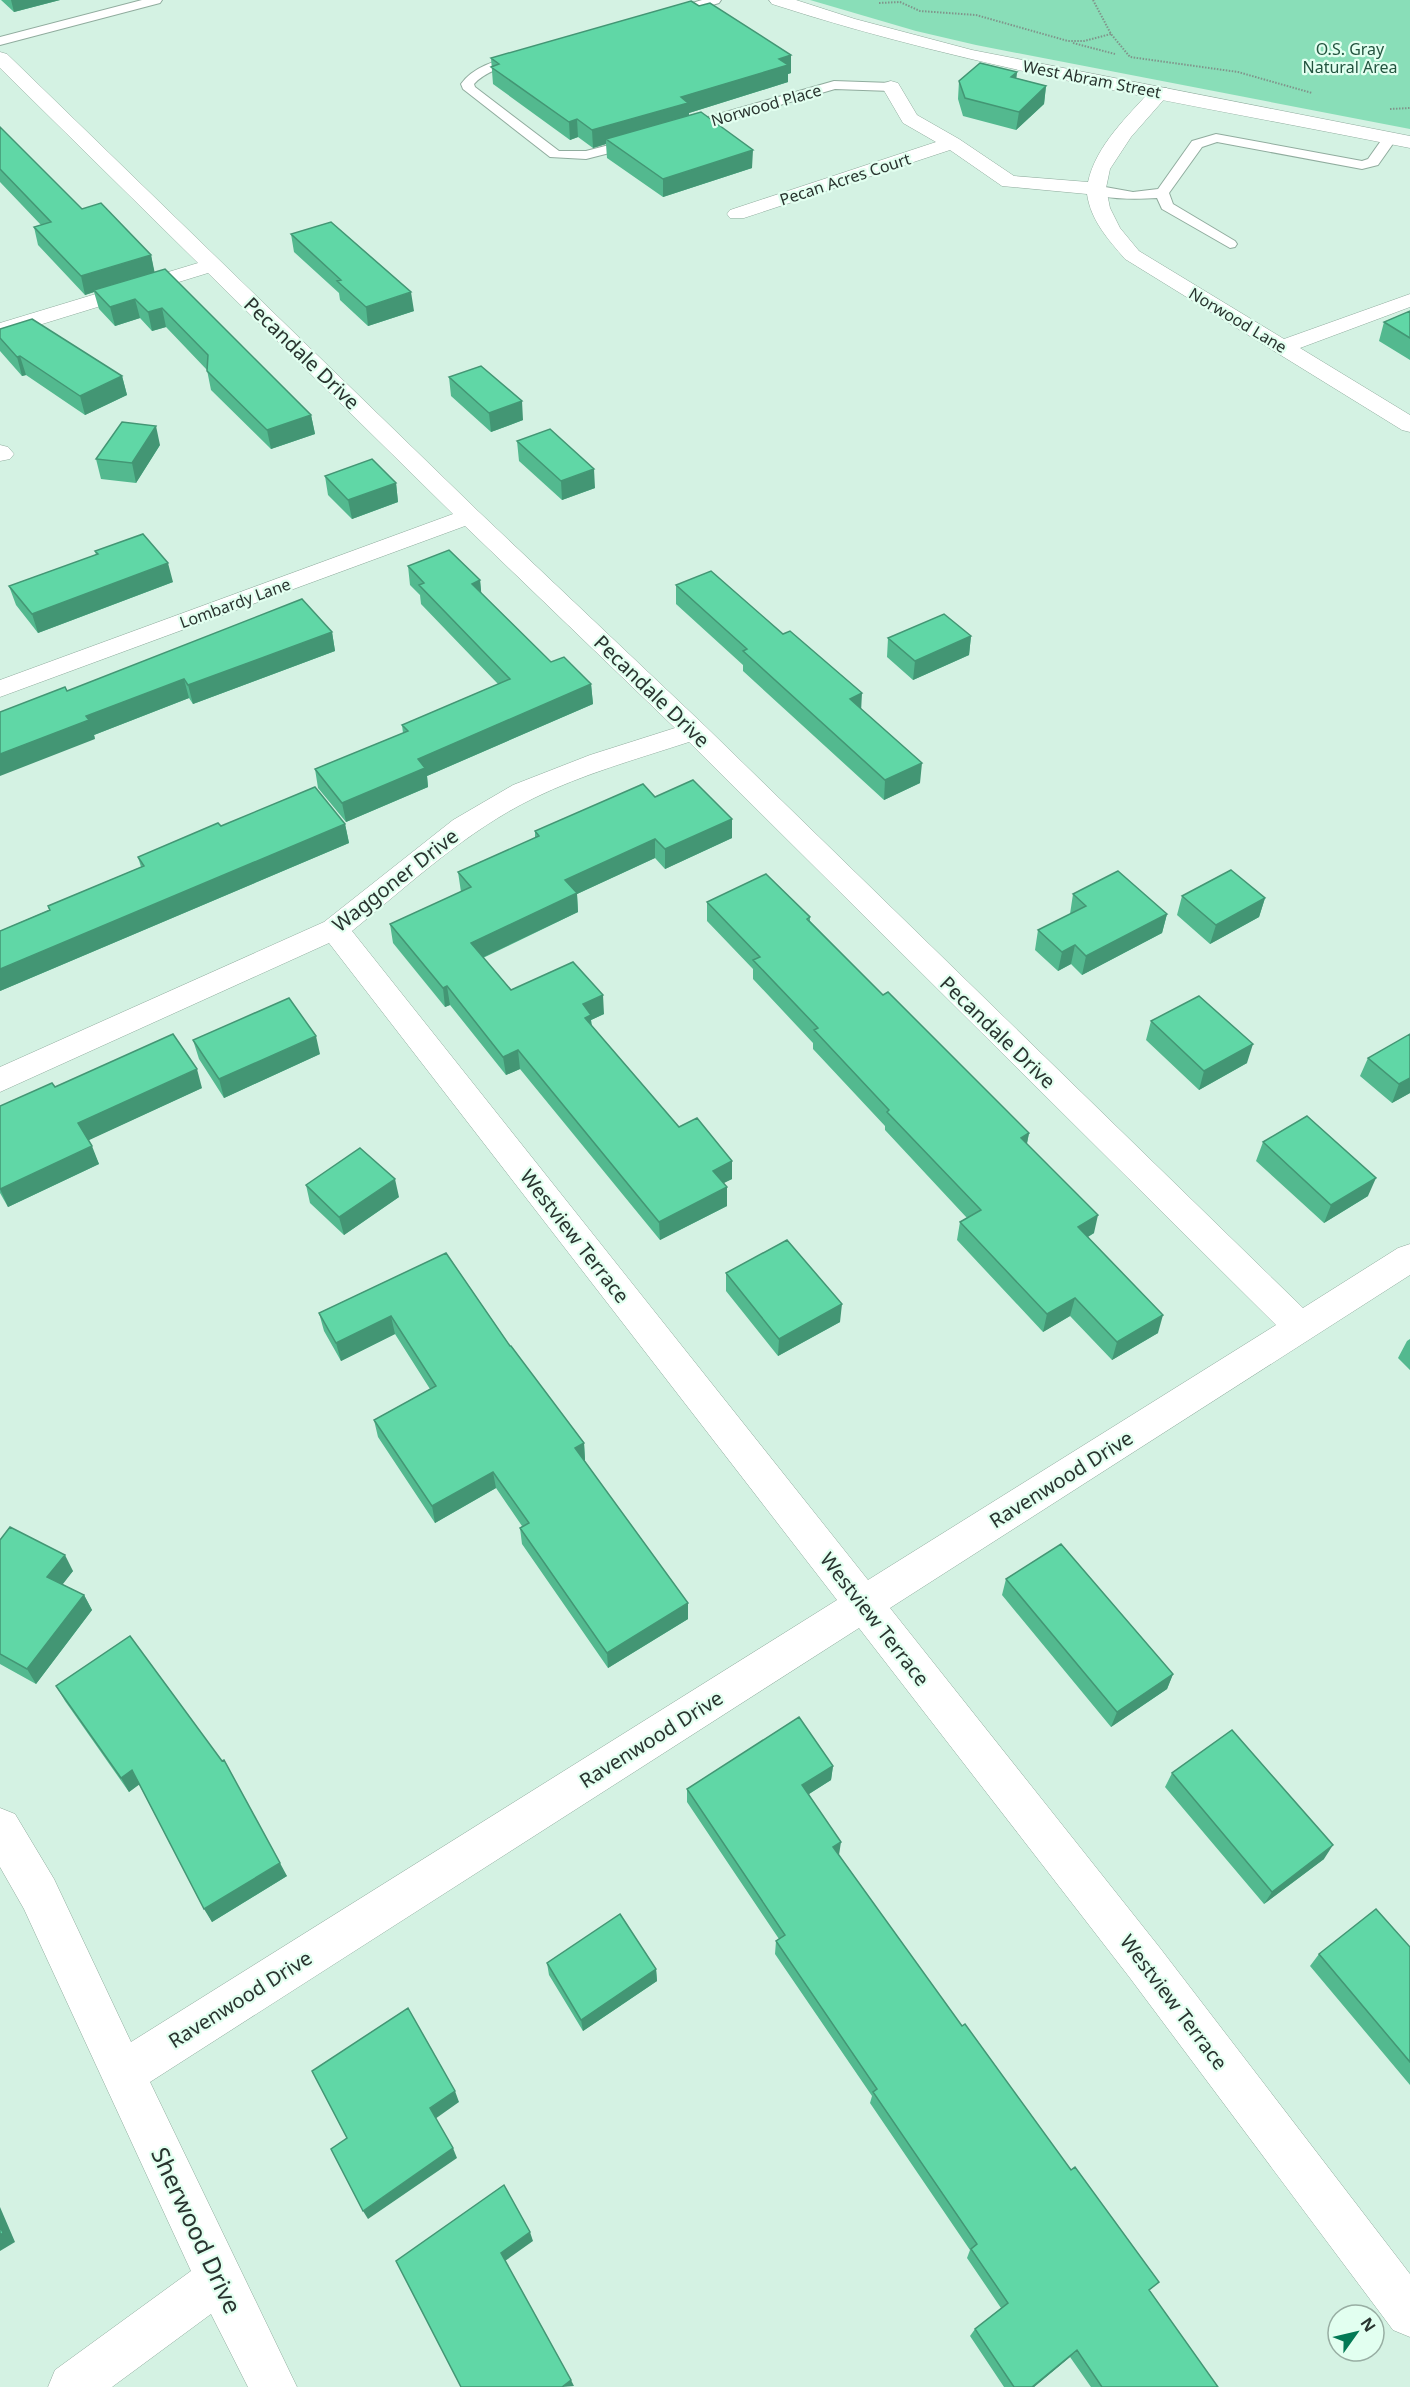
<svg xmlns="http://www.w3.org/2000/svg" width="1410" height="2387" font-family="'Noto Sans',sans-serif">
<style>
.green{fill:#89deb8}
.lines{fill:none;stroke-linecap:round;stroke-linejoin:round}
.service-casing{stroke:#90ac9e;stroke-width:2}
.minor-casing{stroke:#90ac9e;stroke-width:1}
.secondary-casing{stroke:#90ac9e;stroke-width:1}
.path{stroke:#80958b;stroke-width:2;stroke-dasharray:1.5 1.5;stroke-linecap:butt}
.service{fill:#fff;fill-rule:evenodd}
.minor{fill:#fff;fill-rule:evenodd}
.secondary{fill:#fff;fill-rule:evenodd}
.wall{fill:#53b98f}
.shaded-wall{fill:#439674}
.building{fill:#60d7a6;stroke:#439674;stroke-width:1.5}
.labels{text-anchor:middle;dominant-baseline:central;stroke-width:4.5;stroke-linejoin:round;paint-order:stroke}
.far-park-label{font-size:16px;fill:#23543f;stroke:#e2fff0}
.far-street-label{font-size:16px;fill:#29342f;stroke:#e2fff0}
.street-label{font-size:20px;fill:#29342f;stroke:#e2fff0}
.near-street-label{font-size:24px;fill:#29342f;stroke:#e2fff0}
</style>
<rect width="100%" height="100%" fill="#d4f2e3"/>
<path class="green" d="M810,0H1410V129L976,45L916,31Z"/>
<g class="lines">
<defs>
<path id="service" d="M142,0H162L160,3L0,45V37Z
M702,0H721L719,3L670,18L664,14L666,11Z
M521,54L527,58L525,61C507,66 487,70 474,84L475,87L559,151H586L636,138L641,139L643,142L641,145L586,159L550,157L463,89L461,84C475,65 499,60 521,54Z
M834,81L891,83L897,87L891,91L835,89L687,132H677L675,129L677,126Z
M1216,134L1362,161L1368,159L1385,135H1395L1397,138L1378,165L1362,169L1217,142L1202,147L1169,193L1173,204L1235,241L1237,244L1235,247L1230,248L1162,209L1157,198C1140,199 1099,201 1087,189L1094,185L1133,192L1158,189L1192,141Z"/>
<path id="minor" d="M0,52L7,54L478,511L704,725L1303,1308L1398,1248L1410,1244V1275L890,1608L1160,1948L1410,2274V2337L1393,2330L1130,1978L859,1628L150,2082L297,2387H248L211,2314L112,2387H48L55,2370L191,2271L24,1909L0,1867V1808L15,1814L54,1879L131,2042L837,1600L329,943L0,1092V1067L324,922L453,820L513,785L590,755L675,728L465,526L0,697V680L453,514L208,273L0,337V323L198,263L0,68ZM689,742L1276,1325L868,1580L352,931C410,884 466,831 534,798C583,774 637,759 689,742Z
M891,81L898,83L917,115L959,139L1014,176L1088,182C1096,145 1128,116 1153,88H1167L1169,92L1167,96L1131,137L1110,169L1106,188L1110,208L1120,228L1139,251L1284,339L1410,294V307L1300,348L1410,415V432L1402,430L1125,259C1108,239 1091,221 1087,194L1002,186L950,150L744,218H730L727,214L730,210L936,142L903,123L882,87L884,83Z
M0,445L8,447L14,454L10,459L0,461Z"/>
<path id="secondary" d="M769,0H796L855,19L972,50L1410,136V148C1196,105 979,71 772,4Z"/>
</defs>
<use href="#service" class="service-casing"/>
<use href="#minor" class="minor-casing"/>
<use href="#secondary" class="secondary-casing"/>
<path class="path" d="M1093,0L1111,34L1130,57L1238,72L1312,93
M879,3L900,2L920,11L976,15L1068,41H1084L1111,34
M1073,43L1115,54
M1390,109L1410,108"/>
<use href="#service" class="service"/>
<use href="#minor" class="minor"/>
<use href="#secondary" class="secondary"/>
</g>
<path class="wall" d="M1,0H60L14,12Z
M491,58L791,73L788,74V82L689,113V116L752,168L663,197L607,158L606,144L593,148L578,137L570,140L493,84Z
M1017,72L1016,78L1046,86L1044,104L1016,130L963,116L958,99L959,81Z
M0,127L82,209L151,255L154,272L311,415L315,434L271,449L211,390L207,370L166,327L152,331L140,318L115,326L99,309L94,292L85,295L38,245L34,227L41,225L0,182Z
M291,234L414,311L368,326L340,300L339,293L294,252Z
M1410,311V360L1379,341L1384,322Z
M0,329L122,376L127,395L85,415L26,375L22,376L0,351Z
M449,377L523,420L491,432L451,396Z
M517,441L595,488L562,500L519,461Z
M160,445L136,483L101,479L96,459Z
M325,476L396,483L398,502L352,519L328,495Z
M95,551L173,582L38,633L16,605L9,586L96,555Z
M408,566L480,580L481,593L551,662L591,684L593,704L427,776L428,787L346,822L318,788L315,769L403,733L402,725L498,684L421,604L420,595L410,585Z
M676,585L861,709L920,783L884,800L743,671V665L676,604Z
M332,632L335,651L193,704L189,698L94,735L95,739L67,691Z
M971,636L969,655L913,680L887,657L888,638Z
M655,797L732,819V838L665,869L655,858L577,894L578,912L483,958L511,990L604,1014L591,1020L592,1026L679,1127L732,1161V1179L723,1183L727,1206L660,1240L520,1069L506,1075L450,1005L445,1007L393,943L390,924L461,892L458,872L535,838V831Z
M345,824L349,843L0,991V931L49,910L48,906L141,867L138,857L221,826Z
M1073,894L1167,914L1162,933L1082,975L1071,964L1058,971L1035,950L1038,930L1070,914Z
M1182,896L1265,898L1259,917L1210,944L1177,915Z
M707,902L810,917V921L883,995L1029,1133L1027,1144L1094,1233L1088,1237L1158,1333L1112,1360L1070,1316L1043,1332L957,1240L960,1222L967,1218L885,1130V1126L813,1049V1043L753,979V969L707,921Z
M1151,1021L1247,1063L1199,1090L1146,1040Z
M193,1040L320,1054L224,1098L199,1059Z
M1368,1058L1410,1093L1392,1103L1360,1076Z
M55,1087L202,1088L88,1140L99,1164L8,1207L0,1193V1106Z
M1263,1142L1368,1196L1324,1223L1256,1161Z
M306,1185L399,1197L344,1235L310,1203Z
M446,1253L510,1346L584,1443L585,1460L584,1461L688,1619L608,1668L522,1544L520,1528L522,1526L496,1488L435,1523L378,1437L374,1420L430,1389L395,1334L341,1361L324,1331L319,1313Z
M726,1273L840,1322L778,1356L726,1291Z
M1410,1339V1370L1398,1358L1407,1341Z
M0,1540L73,1571L62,1584L84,1595L92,1610L36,1684L0,1664Z
M1006,1579L1173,1674L1167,1689L1111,1727L1002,1595Z
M56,1686L287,1876L212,1922L139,1784L129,1792L65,1701Z
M833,1766L831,1780L809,1794L839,1855L1218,2387H1091L1070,2357L1034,2387H1004L970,2336L975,2329L1001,2308L967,2258L970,2250L870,2103L872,2096L775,1954L776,1941L779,1939L687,1802V1789Z
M1172,1773L1324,1859L1264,1904L1165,1787Z
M1410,1947V2085L1310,1966L1319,1954Z
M547,1963L656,1969L657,1981L583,2031L549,1975Z"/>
<path class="shaded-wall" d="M11,0H60L14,12Z
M791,55V73L788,74V82L689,113V121L606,139V144L593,148L592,130L779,59Z
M1017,72L1015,90L1011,77Z
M1046,86L1044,104L1016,130L1019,112Z
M577,119L578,137L570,140L569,122Z
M753,150L752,168L663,197V179Z
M151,255L155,274L94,290V292L85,295L81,276Z
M411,292L414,311L368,326L366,307Z
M135,299L140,318L115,326L110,307Z
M162,308L166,327L152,331L148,312Z
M20,356L26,375L22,376L17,357Z
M122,376L127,395L85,415L80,396Z
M522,401L523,420L491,432L489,413Z
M311,415L315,434L271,449L267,430Z
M156,426L160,445L136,483L132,463Z
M594,469L595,488L562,500L561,481Z
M396,483L398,502L352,519L348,500Z
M168,563L173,582L38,633L32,614Z
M480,580L482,600L472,584Z
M332,632L335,651L193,704L188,685Z
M971,636L969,655L913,680L915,661Z
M184,679L189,698L94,735L95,739L0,776V754L86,716Z
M591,684L593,704L427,776L428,787L346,822L342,803L418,759Z
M862,693L861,712L850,699Z
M922,763L920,783L884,800L885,780Z
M732,819V838L665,869V849Z
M345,824L349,843L0,991V969Z
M655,839V858L577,894L578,912L473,962L471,943L565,880Z
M1265,898L1259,917L1210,944L1216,925Z
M1167,914L1162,933L1082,975L1086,956Z
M1075,945L1071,964L1058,971L1062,952Z
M447,986L450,1005L445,1007L443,988Z
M603,995L604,1014L591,1020L592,1034L586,1037L583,1004Z
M316,1036L320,1054L224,1098L219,1079Z
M1253,1044L1247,1063L1199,1090L1204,1071Z
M518,1050L520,1069L506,1075L503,1057Z
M197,1069L202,1088L85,1142L78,1123Z
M1410,1078V1093L1392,1103L1399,1084Z
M1029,1133L1025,1152L1021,1138Z
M92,1146L99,1164L8,1207L0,1189Z
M732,1161V1179L712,1189L713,1171Z
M1376,1178L1368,1196L1324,1223L1331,1205Z
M395,1179L399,1197L344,1235L339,1217Z
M727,1187V1206L660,1240L659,1222Z
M1098,1215L1094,1233L1074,1245L1078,1227Z
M1075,1298L1070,1316L1043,1332L1047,1314Z
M842,1304L840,1322L778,1356L779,1339Z
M1163,1315L1158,1333L1112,1360L1117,1342Z
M391,1316L395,1334L341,1361L336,1343Z
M584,1443L585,1460L577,1465L575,1448Z
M493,1472L496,1488L435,1523L432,1506Z
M65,1555L73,1571L56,1593L47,1577Z
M84,1595L92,1610L36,1684L27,1669Z
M688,1603V1619L608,1668L607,1653Z
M1173,1674L1167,1689L1111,1727L1117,1712Z
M833,1766L831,1780L801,1799L802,1785Z
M132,1770L140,1784L129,1792L121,1778Z
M841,1842L839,1855L833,1847Z
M1333,1845L1324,1859L1264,1904L1272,1892Z
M280,1863L287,1876L212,1922L204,1909Z
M656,1969L657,1981L583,2031L581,2020Z
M455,2091L459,2102L435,2119L430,2108Z
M453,2148L457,2158L368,2219L363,2211Z
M0,2207L15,2242L0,2251Z
M530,2232L533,2241L505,2261L501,2253Z
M1077,2350L1070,2357L1034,2387H1032Z
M571,2380L574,2386L562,2387Z"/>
<path class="building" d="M691,1L699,6L710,3L791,55L779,59L788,65L681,97L688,103L592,130L577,119L569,122L491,67L499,64L491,58Z
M980,63L1017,72L1011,77L1046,86L1019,112L965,98L959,81Z
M701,112L753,150L663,179L606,139Z
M0,127L82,209L101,203L151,255L81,276L34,227L51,222L0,169Z
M331,222L411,292L366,307L337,281L341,280L291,234Z
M165,269L311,415L267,430L207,371L208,355L162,308L148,312L135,299L110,307L94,290Z
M1410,311V338L1384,322Z
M32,319L122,376L80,396L20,356L17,357L0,338V329Z
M481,366L522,401L489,413L449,377Z
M122,422L156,426L132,463L96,459Z
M550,429L594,469L561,481L517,441Z
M372,459L396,483L348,500L325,476Z
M143,534L168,563L32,614L9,586L98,554L95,551Z
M449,550L480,580L472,584L551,662L564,657L591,684L418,759L425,768L342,803L315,769L408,731L402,725L510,679L419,585L424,583L408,566Z
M711,571L783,634L790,631L862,693L850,699L922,763L885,780L743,651L747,649L676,585Z
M302,599L332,632L188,685L184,679L86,716L89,720L0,754V712L65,687L67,691Z
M944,614L971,636L915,661L888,638Z
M693,780L732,819L665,849L655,839L565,880L577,893L471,943L511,990L573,962L603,995L583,1004L591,1015L585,1018L679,1127L697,1118L732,1161L713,1171L727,1187L659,1222L518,1050L503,1057L447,986L443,988L390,924L471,887L458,872L539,836L535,831L643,784L655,797Z
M315,787L345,824L0,969V931L50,910L48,906L144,866L138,857L218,823L221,826Z
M1231,870L1265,898L1216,925L1182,896Z
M1118,871L1167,914L1086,956L1075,945L1062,952L1038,930L1086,906L1073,894Z
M766,874L810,917L807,919L883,995L888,992L1029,1133L1021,1138L1098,1215L1078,1227L1163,1315L1117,1342L1075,1298L1047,1314L960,1222L981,1210L887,1112L889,1110L814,1030L818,1028L753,960L760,957L707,902Z
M1199,996L1253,1044L1204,1071L1151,1021Z
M289,998L316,1036L219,1079L193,1040Z
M173,1034L197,1069L78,1123L92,1146L0,1189V1106L52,1083L55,1087Z
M1410,1034V1078L1399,1084L1368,1058Z
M1307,1116L1376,1178L1331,1205L1263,1142Z
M360,1148L395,1179L339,1217L306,1185Z
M787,1240L842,1304L779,1339L726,1273Z
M446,1253L510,1346H511L584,1443L575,1448L688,1603L607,1653L520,1528L529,1523L493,1472L432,1506L374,1420L436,1386L391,1316L336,1343L319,1313Z
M10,1527L65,1555L47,1577L84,1595L27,1669L0,1654V1540Z
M1061,1544L1173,1674L1117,1712L1006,1579Z
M130,1636L222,1761L224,1760L280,1863L204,1909L132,1770L121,1778L56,1686Z
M799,1717L833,1766L802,1785L841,1842L833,1847L962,2026L965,2024L1071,2170L1075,2167L1159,2282L1149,2290L1218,2387H1102L1077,2350L1032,2387H1014L975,2329L1008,2303L971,2249L977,2244L873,2092L877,2089L776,1941L785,1935L687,1789Z
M1232,1730L1333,1845L1272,1892L1172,1773Z
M1376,1909L1410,1947V2062L1319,1954Z
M620,1914L656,1969L581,2020L547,1963Z
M408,2008L455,2091L430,2108L453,2148L363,2211L331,2149L347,2138L312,2071Z
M504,2185L530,2232L501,2253L571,2380L562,2387H461L396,2261Z
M0,2226L3,2233L0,2235Z"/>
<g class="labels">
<g class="far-park-label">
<text x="1350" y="49">O.S. Gray<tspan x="1350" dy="18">Natural Area</tspan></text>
</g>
<g class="far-street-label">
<text transform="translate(1092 79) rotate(11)">West Abram Street</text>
<text transform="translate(766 105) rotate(-16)">Norwood Place</text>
<text transform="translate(845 179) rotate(-18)">Pecan Acres Court</text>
<text transform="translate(1238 320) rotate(31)">Norwood Lane</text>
<text transform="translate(235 603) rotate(-20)">Lombardy Lane</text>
</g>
<g class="street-label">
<text transform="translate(302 353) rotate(44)">Pecandale Drive</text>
<text transform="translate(652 691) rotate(44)">Pecandale Drive</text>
<text transform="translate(395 880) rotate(-38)">Waggoner Drive</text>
<text transform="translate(998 1032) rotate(44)">Pecandale Drive</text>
<text transform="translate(575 1236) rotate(52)">Westview Terrace</text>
<text transform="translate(1061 1479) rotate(-32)">Ravenwood Drive</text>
<text transform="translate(875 1619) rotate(52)">Westview Terrace</text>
<text transform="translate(651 1739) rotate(-32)">Ravenwood Drive</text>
<text transform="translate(240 1999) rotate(-32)">Ravenwood Drive</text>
<text transform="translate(1174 2002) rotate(53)">Westview Terrace</text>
</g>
<g class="near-street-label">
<text transform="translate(197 2230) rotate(65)">Sherwood Drive</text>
</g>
</g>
<g transform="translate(1356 2333) rotate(56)"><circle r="28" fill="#e2fff0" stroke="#98aea3" stroke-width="1.5"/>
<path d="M0-4.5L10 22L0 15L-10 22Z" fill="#037955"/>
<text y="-9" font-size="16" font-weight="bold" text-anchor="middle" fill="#29342f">N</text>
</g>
</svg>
